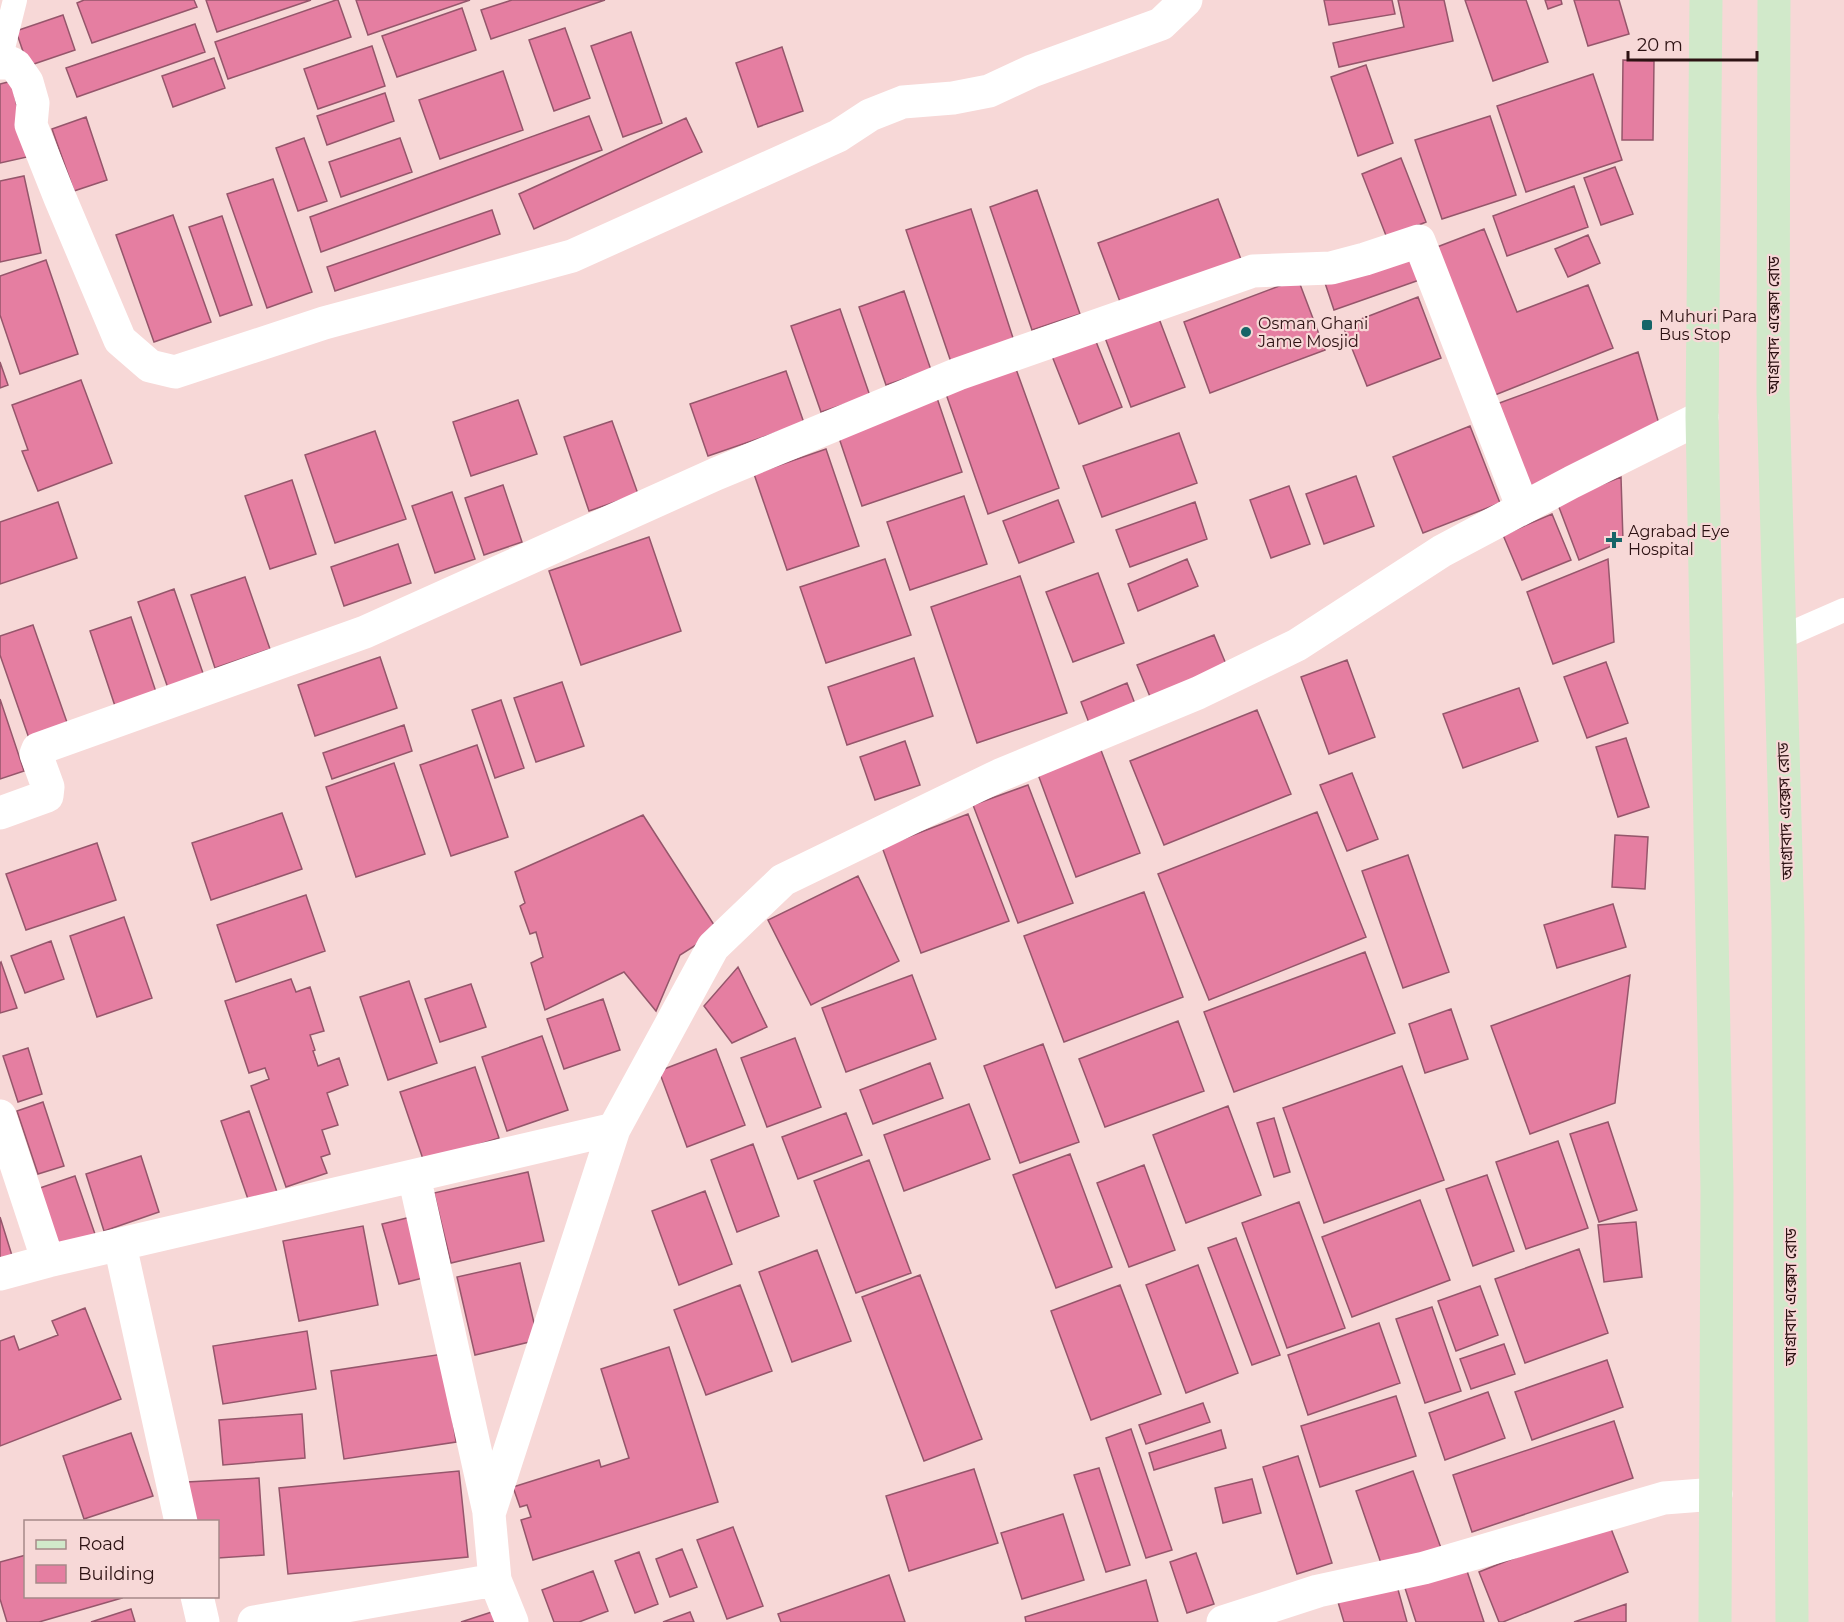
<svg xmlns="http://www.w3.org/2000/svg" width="1844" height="1622" font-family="Montserrat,'Noto Sans Bengali',sans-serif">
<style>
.building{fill:#e57ea1;stroke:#95566b;stroke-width:1.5}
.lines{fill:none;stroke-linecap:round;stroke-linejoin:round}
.lane{stroke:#fff;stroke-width:24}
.street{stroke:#fff;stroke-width:33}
.secondary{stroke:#d1e9ca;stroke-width:33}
.poi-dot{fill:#166568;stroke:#f7d8d7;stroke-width:2}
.labels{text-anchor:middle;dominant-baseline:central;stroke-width:4.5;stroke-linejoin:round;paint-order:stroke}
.poi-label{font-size:16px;fill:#2d1213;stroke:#f7d8d7;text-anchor:start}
.street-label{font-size:16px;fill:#2d1213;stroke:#f7d8d7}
</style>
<rect width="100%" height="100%" fill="#f7d8d7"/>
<path class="building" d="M84,0H194L197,7L92,43L77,3Z
M206,0H311L217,32Z
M336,0H338L351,37L228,79L215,42Z
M356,0H470L368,35Z
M512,0H605L491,39L481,10Z
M1324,0H1392L1395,14L1329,25Z
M1398,0H1444L1453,41L1339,67L1333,43L1404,27Z
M1465,0H1526L1548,62L1493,81Z
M1545,0H1561L1562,4L1548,9Z
M1574,0H1619L1629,34L1588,46Z
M462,8L476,50L397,77L382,36Z
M63,15L75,50L28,66L16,31Z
M195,24L205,52L77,97L66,68Z
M565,28L590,98L554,111L529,40Z
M631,32L662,123L623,137L591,46Z
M372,46L385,86L318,109L304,69Z
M782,47L803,111L758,127L736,63Z
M214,58L225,88L173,107L162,76Z
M1623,60L1654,61L1653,140H1622Z
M1366,65L1393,143L1358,156L1331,77Z
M503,71L523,130L440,159L419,100Z
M1593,74L1622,160L1526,192L1497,106Z
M12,81L27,157L0,163V84Z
M385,93L394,121L327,145L317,116Z
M589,116L602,150L321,252L310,217Z
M1490,116L1516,195L1442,219L1415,140Z
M86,117L107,180L74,191L52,129Z
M686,118L702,152L534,229L519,194Z
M304,138L327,201L298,211L276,148Z
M400,138L412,172L341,197L329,162Z
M1401,158L1426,222L1387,238L1362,174Z
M1615,167L1633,214L1601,225L1584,178Z
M24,176L41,253L0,262V181Z
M273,179L312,292L267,308L227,194Z
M1574,186L1588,227L1507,256L1493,216Z
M1037,190L1080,314L1032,330L990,207Z
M1218,199L1242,262L1122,307L1098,243Z
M971,209L1014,341L951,362L906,230Z
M492,210L500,234L335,291L327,267Z
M173,215L211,322L154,342L116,235Z
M222,216L252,305L220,316L189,227Z
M1484,229L1517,312L1588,285L1613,348L1495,395L1437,247Z
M1588,235L1600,263L1568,277L1555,249Z
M1416,251L1425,278L1334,310L1325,283Z
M46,260L78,354L20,374L0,315V276Z
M1298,279L1325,350L1210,393L1184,322Z
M904,291L931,370L886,385L859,307Z
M1418,297L1441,358L1367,386L1343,326Z
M840,309L870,396L821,412L791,326Z
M1158,316L1185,387L1131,407L1104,335Z
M1093,334L1122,407L1079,424L1050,351Z
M1638,352L1659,424L1527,495L1494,405Z
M0,362L8,385L0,388Z
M1016,369L1059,488L988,514L946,394Z
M786,371L804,423L708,456L690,404Z
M81,380L112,463L38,491L22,451L28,450L12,405Z
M937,398L962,472L862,506L837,432Z
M518,400L537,454L471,476L453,422Z
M612,421L638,494L589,511L564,437Z
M1470,426L1500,503L1423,533L1393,457Z
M375,431L406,519L335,543L305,455Z
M1179,433L1197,483L1102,517L1083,466Z
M826,449L859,546L787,570L754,474Z
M1356,476L1374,526L1324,544L1306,494Z
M1621,477L1623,541L1579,560L1557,502Z
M292,480L316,554L270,569L245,496Z
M503,485L522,542L484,555L465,498Z
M1289,486L1310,544L1271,558L1250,500Z
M452,492L475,559L435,573L412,506Z
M964,496L987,564L910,590L887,522Z
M1058,500L1074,542L1019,563L1003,521Z
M58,502L77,558L0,584V522Z
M1195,502L1207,539L1130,567L1116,530Z
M1552,514L1571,560L1522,580L1503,535Z
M649,537L681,631L581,665L549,571Z
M398,544L411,583L344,606L331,567Z
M885,559L911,635L826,663L800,587Z
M1187,559L1198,586L1138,611L1128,584Z
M1608,559L1614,642L1553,664L1527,592Z
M1098,573L1124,643L1073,662L1046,592Z
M1020,576L1067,713L977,743L931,607Z
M245,577L270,649L215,668L191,595Z
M174,589L205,679L169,691L138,602Z
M131,617L158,698L117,712L90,631Z
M33,625L70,731L31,744L0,655V636Z
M1214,635L1228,669L1151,699L1137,665Z
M380,657L397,708L315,736L298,685Z
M914,658L933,716L847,745L828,687Z
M1347,660L1375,737L1329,754L1301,677Z
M1606,662L1628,723L1587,738L1564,677Z
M562,682L584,746L536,762L514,698Z
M1127,683L1137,709L1091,728L1081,702Z
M1519,688L1538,741L1463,768L1443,714Z
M0,699L24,771L0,779Z
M501,700L524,768L495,778L472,710Z
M1257,710L1291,794L1164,845L1130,761Z
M404,725L412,751L332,779L323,753Z
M1626,738L1649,807L1618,817L1596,747Z
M905,741L920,785L875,800L860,757Z
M477,745L508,837L451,856L420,765Z
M1099,745L1140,853L1076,877L1036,769Z
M394,763L425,854L356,877L326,787Z
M1352,773L1378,839L1347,851L1320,785Z
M1028,785L1073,903L1018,923L973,805Z
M1317,812L1366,937L1209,1000L1158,874Z
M282,813L302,869L211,900L192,843Z
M968,814L1009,921L921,953L882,847Z
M643,815L718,931L680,955L656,1011L624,972L545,1010L531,963L543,957L536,932L530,934L520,906L525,903L515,872Z
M1615,835L1648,837L1645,889L1612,887Z
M97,843L116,900L26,930L6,874Z
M1408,855L1449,972L1403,988L1362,871Z
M858,876L899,961L811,1005L768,920Z
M1144,892L1183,997L1064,1042L1024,936Z
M306,895L325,951L236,982L217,925Z
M1613,904L1626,947L1557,968L1544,925Z
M124,917L152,998L97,1017L70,936Z
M51,941L64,979L25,993L11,956Z
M1365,952L1395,1033L1234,1092L1204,1012Z
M1,962L17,1008L0,1013V963Z
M738,967L767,1027L732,1043L704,1006Z
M912,975L936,1039L846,1072L822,1008Z
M1630,975L1615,1103L1530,1134L1491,1026Z
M291,979L296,992L310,987L324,1031L310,1035L315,1050L313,1051L318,1066L339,1058L348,1085L327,1093L338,1125L322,1130L330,1154L321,1157L327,1173L286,1187L251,1086L269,1079L265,1068L249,1073L225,1001Z
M409,981L437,1063L388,1080L360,997Z
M471,984L486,1027L440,1042L425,999Z
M603,999L620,1050L564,1069L547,1019Z
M1451,1009L1468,1059L1425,1073L1409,1024Z
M1178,1021L1204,1091L1105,1127L1079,1059Z
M542,1036L568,1110L507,1131L482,1057Z
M795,1038L821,1107L767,1127L741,1058Z
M1043,1044L1079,1142L1020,1163L984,1066Z
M28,1048L42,1094L18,1102L3,1056Z
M716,1049L745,1125L687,1147L659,1071Z
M930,1063L943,1098L873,1124L860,1090Z
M1402,1066L1444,1180L1324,1223L1283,1108Z
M475,1067L499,1138L424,1162L400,1092Z
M43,1102L64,1166L38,1174L17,1111Z
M969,1104L990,1159L904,1191L884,1135Z
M1228,1106L1261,1195L1186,1223L1153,1135Z
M249,1111L277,1192L249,1202L221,1121Z
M846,1113L862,1155L798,1179L782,1137Z
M1274,1118L1290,1172L1274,1177L1257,1123Z
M1608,1122L1637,1210L1599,1222L1570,1134Z
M1558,1141L1588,1228L1526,1249L1496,1162Z
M753,1144L779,1216L737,1232L711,1160Z
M1070,1154L1112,1267L1056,1288L1013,1175Z
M141,1156L159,1212L104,1231L86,1174Z
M869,1160L911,1273L856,1293L814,1181Z
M1144,1165L1175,1250L1129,1267L1097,1183Z
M528,1172L544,1241L451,1263L434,1193Z
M1487,1175L1514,1251L1473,1266L1446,1189Z
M75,1176L96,1237L58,1251L37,1189Z
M705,1191L732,1264L679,1285L652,1211Z
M1420,1200L1450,1280L1352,1317L1322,1237Z
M1299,1202L1345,1328L1287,1348L1242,1223Z
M0,1217L14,1262L0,1267Z
M411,1217L427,1277L399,1284L382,1224Z
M1636,1222L1642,1277L1604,1282L1598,1225Z
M363,1226L378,1305L299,1321L283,1241Z
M1236,1238L1280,1355L1252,1365L1208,1248Z
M1579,1249L1608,1333L1525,1363L1495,1279Z
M817,1250L851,1341L792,1362L759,1272Z
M520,1263L538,1340L475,1355L457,1277Z
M1198,1265L1238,1373L1186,1393L1146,1285Z
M920,1275L982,1439L924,1461L862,1297Z
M740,1285L772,1371L706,1395L674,1310Z
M1120,1285L1161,1394L1091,1420L1051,1311Z
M1480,1286L1498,1335L1456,1351L1438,1301Z
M1432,1307L1461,1391L1425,1403L1396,1319Z
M85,1308L121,1399L0,1446V1341L14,1336L19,1350L58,1335L52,1321Z
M1379,1323L1400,1383L1308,1415L1288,1355Z
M307,1331L316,1389L223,1404L213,1346Z
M1504,1344L1515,1374L1471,1389L1460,1359Z
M669,1347L718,1502L533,1560L521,1520L531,1517L527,1505L520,1507L513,1487L599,1460L601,1467L629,1458L601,1369Z
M443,1354L456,1442L344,1459L331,1371Z
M1607,1360L1623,1407L1532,1440L1515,1392Z
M1488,1392L1505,1438L1445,1460L1429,1413Z
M1396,1396L1416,1456L1320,1487L1301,1426Z
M1203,1403L1210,1422L1146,1444L1139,1425Z
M302,1414L305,1458L223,1465L219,1420Z
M1614,1421L1633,1478L1472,1532L1453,1475Z
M1131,1429L1172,1550L1146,1558L1106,1438Z
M1221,1430L1226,1448L1154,1470L1149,1453Z
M131,1433L153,1496L84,1519L63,1456Z
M1298,1456L1332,1563L1297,1574L1263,1467Z
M1099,1468L1130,1565L1106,1572L1074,1475Z
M974,1469L998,1543L909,1571L886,1496Z
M459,1471L468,1557L288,1574L279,1488Z
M1413,1471L1441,1548L1383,1569L1356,1491Z
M259,1478L264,1555L218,1558V1522H190L187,1482Z
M1252,1479L1261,1513L1223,1523L1215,1488Z
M1063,1514L1084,1580L1022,1599L1001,1533Z
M1608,1521L1628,1572L1503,1622H1499L1479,1572Z
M733,1527L763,1606L727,1619L697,1540Z
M682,1549L697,1587L670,1597L656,1559Z
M639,1552L658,1604L635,1613L615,1561Z
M1196,1553L1214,1604L1187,1613L1170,1562Z
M26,1555V1596H121L122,1598L39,1622H7L0,1599V1562Z
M1466,1568L1484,1622H1416L1405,1588Z
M593,1571L608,1611L579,1622H554L542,1590Z
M889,1575L905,1622H781L778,1614Z
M1146,1580L1158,1622H1026L1025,1617Z
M1397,1586L1407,1622H1344L1338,1602Z
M1626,1604V1622H1574Z
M131,1609L135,1622H91Z
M501,1609L505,1622H461Z
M690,1612L694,1622H663Z"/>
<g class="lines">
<path class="lane" d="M0,60L15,0
M1780,638L1844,610"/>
<path class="street" d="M0,63H11L16,66L27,82L33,103L31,125L60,198L120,340L150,366L175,372L324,323L572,256L838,136L870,115L903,102L953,98L989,91L1032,71L1161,24L1186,0
M0,813L47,796L48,787L36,754L38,749L365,632L716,474L958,374L1253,271L1331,268L1365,259L1419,241L1523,508
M0,1116L48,1261L614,1129
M414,1176L489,1512
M120,1245L181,1522
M0,1274L48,1261
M197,1596L203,1622
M254,1622L495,1580
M512,1622L495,1580L489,1514L614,1129L713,947L783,880L1000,775L1198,693L1297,645L1442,551L1572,482L1702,417
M1223,1622L1318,1591L1424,1568L1664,1498L1716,1494"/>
<path class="secondary" d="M1706,0L1702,417L1717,1190L1715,1622
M1774,0L1773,392L1788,927L1792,1622"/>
</g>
<g class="poi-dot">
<rect x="1641" y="319" width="12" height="12" rx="3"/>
<circle cx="1246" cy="332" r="6"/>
<path d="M1611 531h6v6h6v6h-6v6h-6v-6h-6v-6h6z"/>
</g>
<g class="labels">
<g class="poi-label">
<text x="1659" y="316">Muhuri Para<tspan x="1659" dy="18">Bus Stop</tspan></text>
<text x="1258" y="323">Osman Ghani<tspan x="1258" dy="18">Jame Mosjid</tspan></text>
<text x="1628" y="531">Agrabad Eye<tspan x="1628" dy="18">Hospital</tspan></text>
</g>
<g class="street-label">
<text transform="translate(1773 325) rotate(-90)">আগ্রাবাদ এক্সেস রোড</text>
<text transform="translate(1785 811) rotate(-92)">আগ্রাবাদ এক্সেস রোড</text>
<text transform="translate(1790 1297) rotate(-90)">আগ্রাবাদ এক্সেস রোড</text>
</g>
</g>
<rect x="24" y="1520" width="195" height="78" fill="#f7d8d7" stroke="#a68989" stroke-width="1.5"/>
<rect x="36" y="1540" width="30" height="9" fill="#d1e9ca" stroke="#a68989" stroke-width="1.5"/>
<text x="78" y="1550" font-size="18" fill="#2d1213">Road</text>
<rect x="36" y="1565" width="30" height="18" fill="#e57ea1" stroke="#a68989" stroke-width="1.5"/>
<text x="78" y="1580" font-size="18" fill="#2d1213">Building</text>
<path d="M1628 51v9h129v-9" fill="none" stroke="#2d1213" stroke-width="3"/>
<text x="1637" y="51" font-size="18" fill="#2d1213" stroke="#f7d8d7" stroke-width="4.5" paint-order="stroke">20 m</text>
</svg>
